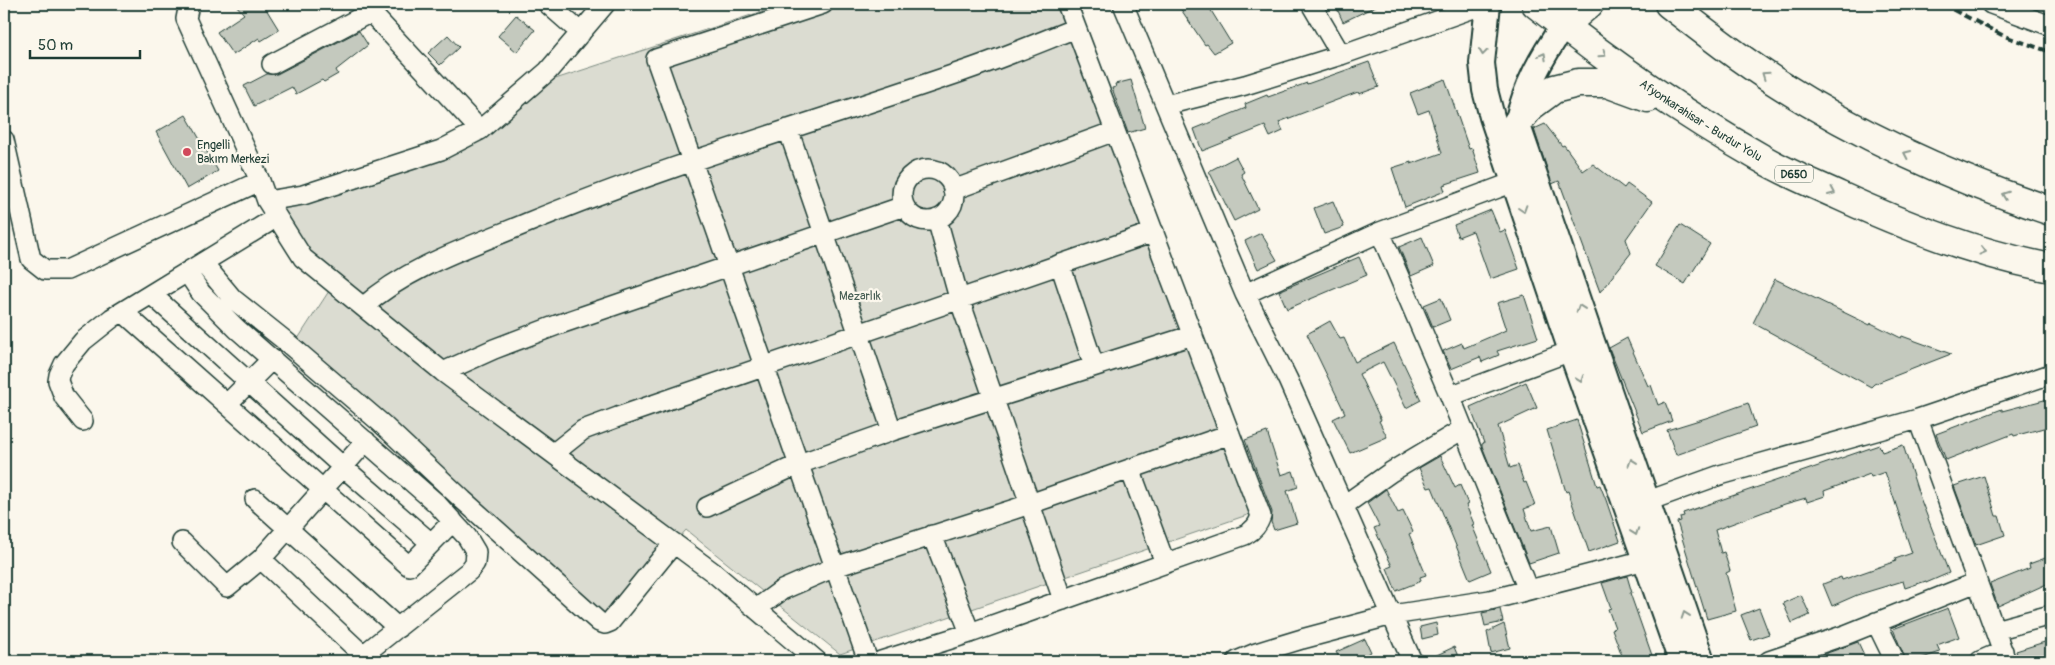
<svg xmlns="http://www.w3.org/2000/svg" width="2055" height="665" font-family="Pangolin,sans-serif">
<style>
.green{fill:#dbdcd1;stroke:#7d8c82}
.building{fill:#c4c9be;stroke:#1f3d34}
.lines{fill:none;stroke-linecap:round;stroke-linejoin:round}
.minor-casing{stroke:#1f3d34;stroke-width:22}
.major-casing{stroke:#1f3d34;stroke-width:28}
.highway-casing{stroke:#1f3d34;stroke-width:31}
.minor{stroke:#fbf7ec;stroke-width:19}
.major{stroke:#fbf7ec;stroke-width:24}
.highway{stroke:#fbf7ec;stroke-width:28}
.rail{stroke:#1f3d34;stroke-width:4;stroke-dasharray:8 4;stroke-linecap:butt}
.oneway{stroke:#8d9a90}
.poi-dot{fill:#d1495b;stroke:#fbf7ec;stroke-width:2}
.labels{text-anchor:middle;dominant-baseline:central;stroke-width:4.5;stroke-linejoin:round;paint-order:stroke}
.shield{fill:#fbf7ec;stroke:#61756b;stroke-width:1}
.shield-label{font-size:11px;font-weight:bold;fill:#1f3d34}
.street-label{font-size:12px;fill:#1f3d34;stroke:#fbf7ec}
.poi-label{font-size:12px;fill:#1f3d34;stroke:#fbf7ec;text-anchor:start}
.park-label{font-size:12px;fill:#455d53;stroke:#fbf7ec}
</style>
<rect width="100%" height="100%" fill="#fbf7ec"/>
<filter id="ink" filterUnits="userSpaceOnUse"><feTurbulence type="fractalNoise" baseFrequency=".02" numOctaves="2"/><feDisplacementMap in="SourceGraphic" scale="10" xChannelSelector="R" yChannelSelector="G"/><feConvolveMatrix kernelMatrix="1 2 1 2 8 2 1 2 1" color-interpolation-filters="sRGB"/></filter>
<g filter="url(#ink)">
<path class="green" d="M785,4H1060L1259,511L840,654L686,530L607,620L292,348L329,291L262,206L442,153L540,84Z"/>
<path class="building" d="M235,4H263L279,30L261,41L259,38L233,55L217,32L244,14Z
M1187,4H1207L1231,43L1214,53L1207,44L1205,45L1180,8Z
M1335,4H1380L1343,22Z
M516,15L535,30L517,52L498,36Z
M359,31L368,45L336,70L338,74L324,82L322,80L296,94L292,87L254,106L244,86L267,74H277Z
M448,35L459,47L440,65L428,53Z
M1369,62L1379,87L1359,94L1358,92L1279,122L1283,131L1270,137L1265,126L1202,151L1194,129L1246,108L1245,104L1267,95L1268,97L1307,83V84Z
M1445,79L1469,149L1472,148L1480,173L1443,185L1445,191L1405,207L1392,168L1411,162V164L1442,153L1429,110L1418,114L1410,93Z
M1131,80L1145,128L1128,133L1112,88L1116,87L1115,84Z
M186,115L218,171L187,189L156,132Z
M1545,124L1562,146L1564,145L1583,171L1593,164L1624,188L1627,184L1652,202L1626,239L1631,253L1600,292L1559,181L1552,184L1534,129Z
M1236,157L1244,172L1241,174L1258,209L1234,221L1209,171Z
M1333,201L1344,227L1324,234L1314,208Z
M1491,210L1500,232L1505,230L1519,269L1490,279L1473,231L1458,237L1454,225Z
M1680,225L1710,244L1685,284L1655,266Z
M1261,233L1277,260L1258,269L1245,241Z
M1422,237L1434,266L1411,276L1399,247Z
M1359,257L1367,275L1287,309L1279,291Z
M1775,279L1870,325L1871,323L1901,338L1902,336L1951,354L1874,384L1871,387L1753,323Z
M1524,295L1538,338L1497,351L1499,355L1482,362L1480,357L1451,369L1443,351L1462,343L1464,348L1506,330L1497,303Z
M1441,298L1450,320L1433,327L1424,305Z
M1330,321L1340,339L1344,338L1355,362L1394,343L1421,400L1406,408L1383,362L1359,374L1381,420L1379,421L1387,437L1350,453L1333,419L1345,413L1307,334Z
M1627,338L1648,386L1651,385L1658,405L1665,402L1672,421L1643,432L1609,348Z
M1526,382L1537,408L1498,426L1510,468L1518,465L1524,483L1526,482L1535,505L1524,509L1531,531L1551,526L1559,553L1529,563L1482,446V444L1484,443L1470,407Z
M2048,399L2051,405V426L2014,436L2013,434L1946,460L1936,434L2002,409V411Z
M1748,403L1756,427L1676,455L1667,430L1709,417Z
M1577,420L1597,486L1600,485L1606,500L1620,541L1589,552L1568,491L1566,492L1547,430Z
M1267,432L1281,475L1293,471L1298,487L1287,491L1297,523L1274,530L1271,522L1272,512L1245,440Z
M1879,445L1882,452L1903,445L1919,495L1949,573L1926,583V581L1905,588L1903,581L1857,595L1832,606L1823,584L1841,577L1842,580L1896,561L1895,559L1912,553L1885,472L1871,477L1870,474L1824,491L1825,496L1807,502L1806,498L1785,504L1715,530L1721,553L1724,552L1730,571L1726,573L1736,611L1707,619L1677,522L1681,521L1680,517L1684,516L1683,513Z
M1440,456L1455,488L1460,485L1468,504L1466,505L1474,524L1472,525L1491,571L1470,580L1432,487L1428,488L1419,468Z
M1984,476L1996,516H1999L2005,535L1976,545L1954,486Z
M1386,489L1398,513L1403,511L1413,532L1409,534L1426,575L1420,577L1421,581L1396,591L1387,568L1392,566L1374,528L1379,526L1367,503Z
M2051,556V582L1998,606L1990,584L2030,568L2029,564Z
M1627,576L1632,593H1630L1654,661H1624L1612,629L1615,628L1608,609L1611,608L1602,583Z
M1801,595L1810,615L1792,623L1783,603Z
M1759,608L1769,634L1751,640L1741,615Z
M1948,608L1959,637L1937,645L1940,652L1914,661H1906L1893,629Z
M1500,609L1503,622L1485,626L1482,613Z
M1436,623L1438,635L1422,639L1420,627Z
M1504,624L1510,648L1491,653L1487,632Z
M1365,639L1371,652L1362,657L1364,661H1341L1336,652Z
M2051,640V661H2019L2016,651Z
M1858,642L1864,655L1850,661H1805Z
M1454,647L1460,661H1424Z"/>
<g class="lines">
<defs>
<path id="minor" d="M189,4L186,19L260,181L267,201L303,258L443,372L714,573L817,661
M363,4L480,130
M548,4L581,33
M823,4L656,59L868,661
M1123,4L1245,294L1288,380L1412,661
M1311,4L1341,55
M1991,4L2051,26
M272,64L371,12
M1166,105L1245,85L1341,55L1485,4
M788,129L892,431
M4,140L31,259L45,270H67L260,181
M902 195a26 26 0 1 1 52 0a26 26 0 1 1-52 0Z
M953,190L1115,131
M267,201L303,195L441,150L480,130L548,71L605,4
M937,219L959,298L1063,600
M1380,232L1514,182
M203,263L233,299L283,339L381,423L463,500L599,622L605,624L610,622L674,543
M1060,264L1094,366
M187,272L201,293L237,329L436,503L467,537L476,552L475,563L469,571L363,655L261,559
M151,294L343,467L431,543
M1245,294L1380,232L1450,396L1528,590
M363,307C409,266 472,246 527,223C669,164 816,122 961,72C1000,59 1038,43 1076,28
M123,312L409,566L453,521
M443,372L494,349L557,325L904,206
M1450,396L1571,351
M227,404L272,359
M1918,419L2006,661
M83,421L64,397L58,381L59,375L64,364L83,341L112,318L277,217
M554,453L583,430L618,417L1154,232
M1130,469L1165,563
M255,499L398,628
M1645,502L1720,475L1918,419L2051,374
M1343,506L1391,472L1463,429
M707,507L799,464L892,431L1193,335
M932,535L970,633
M182,542L227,587L261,559L366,441
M756,609L782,590L835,567L1030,504L1230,434
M1876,622L1895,661
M1995,630L2051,615
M881,661L970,633L1245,535C1254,530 1258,525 1261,516L1067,4
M1237,661L1256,653L1302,639L1392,615L1490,600L1645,560
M1769,661L1845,635L1977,582
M1980,661L2003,651"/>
<path id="major" d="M1488,4L1482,63L1485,90L1492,117L1571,351L1681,661
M1563,26C1541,58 1526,85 1517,123L1702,661"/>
<g id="highway">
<path id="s1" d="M1536,4C1606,60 1682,113 1761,158C1786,173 1814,184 1840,196C1907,227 1978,254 2051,268"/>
<path d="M1669,4C1705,32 1741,60 1779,84C1864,138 1956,179 2051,211"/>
<path d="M1563,26L1589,4"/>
<path d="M1517,123L1531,106L1554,89L1578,83H1607L1648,98"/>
</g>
</defs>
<use href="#minor" class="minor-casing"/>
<use href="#major" class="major-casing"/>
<use href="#highway" class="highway-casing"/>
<use href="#minor" class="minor"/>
<use href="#major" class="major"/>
<use href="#highway" class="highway"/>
<path class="rail" d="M1942,4L2004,36L2051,52"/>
</g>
<defs><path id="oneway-chevron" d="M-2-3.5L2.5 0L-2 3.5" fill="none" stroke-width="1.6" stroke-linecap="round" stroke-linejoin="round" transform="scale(1.25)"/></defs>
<g class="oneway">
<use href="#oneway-chevron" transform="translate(1483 52) rotate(96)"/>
<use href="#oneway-chevron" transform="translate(1603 54) rotate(35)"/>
<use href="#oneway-chevron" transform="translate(1543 56) rotate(-61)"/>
<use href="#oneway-chevron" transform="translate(1765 75) rotate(-145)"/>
<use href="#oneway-chevron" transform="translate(1907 154) rotate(-155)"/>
<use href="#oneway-chevron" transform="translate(1832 192) rotate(25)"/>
<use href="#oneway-chevron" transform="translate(2005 195) rotate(-159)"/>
<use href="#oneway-chevron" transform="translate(1523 209) rotate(72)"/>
<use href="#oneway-chevron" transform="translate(1983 251) rotate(15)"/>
<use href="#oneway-chevron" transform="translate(1580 308) rotate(-109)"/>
<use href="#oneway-chevron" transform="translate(1580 379) rotate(70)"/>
<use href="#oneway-chevron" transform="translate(1632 462) rotate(-109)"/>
<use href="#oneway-chevron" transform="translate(1635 532) rotate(70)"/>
<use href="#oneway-chevron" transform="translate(1685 615) rotate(-109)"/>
</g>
</g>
<circle class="poi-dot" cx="187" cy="152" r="5"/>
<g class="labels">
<rect class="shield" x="1775" y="165.5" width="38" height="17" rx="4"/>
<g class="shield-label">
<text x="1794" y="174">D650</text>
</g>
<g class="street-label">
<text stroke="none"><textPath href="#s1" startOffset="202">Afyonkarahisar - Burdur Yolu</textPath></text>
</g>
<g class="poi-label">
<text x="197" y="145">Engelli<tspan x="197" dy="14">Bakım Merkezi</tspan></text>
</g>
<g class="park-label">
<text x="860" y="296">Mezarlık</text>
</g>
</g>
<rect width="2055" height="665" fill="none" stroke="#fbf7ec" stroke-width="20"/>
<rect x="10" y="10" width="2035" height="645" fill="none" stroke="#1f3d34" stroke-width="2" filter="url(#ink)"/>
<path d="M30 50v8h110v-8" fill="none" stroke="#1f3d34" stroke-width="2.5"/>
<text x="38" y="50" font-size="15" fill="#1f3d34" stroke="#fbf7ec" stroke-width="4" paint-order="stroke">50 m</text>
</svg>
